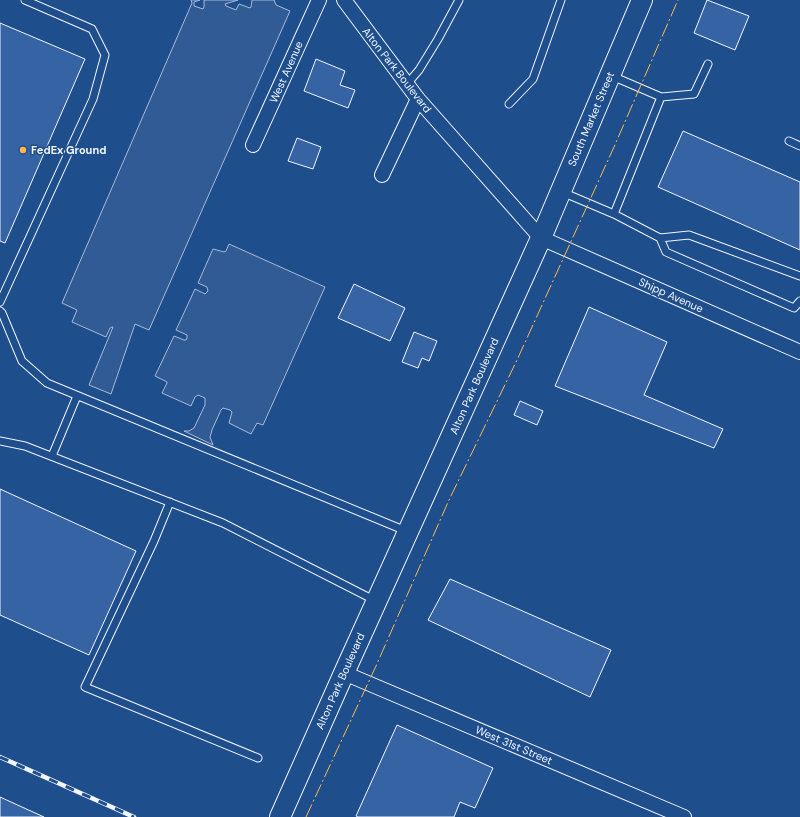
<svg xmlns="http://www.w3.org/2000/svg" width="800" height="817" font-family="'DM Sans',sans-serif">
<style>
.built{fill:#305b95;stroke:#a8bbd7}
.building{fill:#3563a3;stroke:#f2f6ff}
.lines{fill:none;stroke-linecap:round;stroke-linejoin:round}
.lane-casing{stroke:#f2f6ff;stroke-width:9}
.street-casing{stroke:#f2f6ff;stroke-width:16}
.secondary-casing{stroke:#f2f6ff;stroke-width:22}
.lane{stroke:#1f4e8c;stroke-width:7}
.street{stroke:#1f4e8c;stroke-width:14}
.secondary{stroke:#1f4e8c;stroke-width:20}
.rail-casing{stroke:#f2f6ff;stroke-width:4.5}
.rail{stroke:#1f4e8c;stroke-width:3;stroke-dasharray:9;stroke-linecap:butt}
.power{stroke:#ffb74d;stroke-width:1;stroke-dasharray:14 3 2 3;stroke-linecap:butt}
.poi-dot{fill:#ffb74d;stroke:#1f4e8c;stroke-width:1.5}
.labels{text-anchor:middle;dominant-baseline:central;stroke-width:3;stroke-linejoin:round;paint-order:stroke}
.street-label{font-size:11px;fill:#f2f6ff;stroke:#1f4e8c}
.poi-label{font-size:11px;font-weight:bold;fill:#f2f6ff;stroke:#1f4e8c;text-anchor:start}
</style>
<rect width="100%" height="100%" fill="#1f4e8c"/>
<path class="built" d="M191,0H200L194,2V6L203,9L204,7V0H238L225,4L226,6L236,10L239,4L250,8L251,7L252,0H274L276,5L290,11L149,330L135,324L111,394L89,385L113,327H112L110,328L106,337L72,322L77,310L62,303L192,3Z
M229,244L325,287L263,425L257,423L251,434L229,423L232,412L230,410L223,408L221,410L212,430L210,437L213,445L184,431H189L194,428L205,405V398L198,395L195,397L191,406L162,393L167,383V382L155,376L174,336L184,340H186L187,338V335L176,330L195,289L205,294L208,291L207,287L198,283L213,249L224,252L226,251Z"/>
<path class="building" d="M707,0L749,16L735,50L694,33Z
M0,23L85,59L5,243L0,241Z
M316,59L345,71L340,85L355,90L348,108L304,91Z
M683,131L800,182V250L658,187Z
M297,138L321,147L313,169L288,161Z
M354,284L405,308L390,341L338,318Z
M589,307L667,342L644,395L723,429L714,448L555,386Z
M414,332L437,341L429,361L422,358L418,368L402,362Z
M520,401L543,411L537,425L514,415Z
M0,489L136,551L89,655L0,615Z
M450,579L611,650L590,697L428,620Z
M397,725L493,768L475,808L460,802L454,817H358L356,816Z
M0,797L44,817H0Z"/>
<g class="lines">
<defs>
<path id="lane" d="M407,84L419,70L438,39L459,0
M661,97L694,94L708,64
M509,104L533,79L561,0
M789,141L800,146
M562,192L614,214L661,97L612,76
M614,214L660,238L689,235L800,276
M660,238L666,252L794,308L800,301
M0,302L93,99L105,55L92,29L25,0
M0,311L2,313L22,361L47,383L406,531
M0,441L25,446L223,523L376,601
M52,456L77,396
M170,502L154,541L85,687L258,758"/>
<path id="street" d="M344,0L418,99L541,238L800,352
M253,145L319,0
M382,175L418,99
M344,673L684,817"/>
<path id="secondary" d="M280,817L344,673L541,238L642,0"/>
</defs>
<use href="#lane" class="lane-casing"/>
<use href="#street" class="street-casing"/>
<use href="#secondary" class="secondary-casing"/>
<use href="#lane" class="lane"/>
<use href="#street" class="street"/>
<use href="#secondary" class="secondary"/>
<defs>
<path id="rail" d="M0,757L134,817"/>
</defs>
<use href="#rail" class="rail-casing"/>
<use href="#rail" class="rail"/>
<path class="power" d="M306,817L376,666L449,500L517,360L614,147L678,0"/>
</g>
<circle class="poi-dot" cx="23" cy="150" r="4"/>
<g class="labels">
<g class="street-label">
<text transform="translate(397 70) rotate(52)">Alton Park Boulevard</text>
<text transform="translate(286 72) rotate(-66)">West Avenue</text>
<text transform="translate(591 119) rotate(-67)">South Market Street</text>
<text transform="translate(671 295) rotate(24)">Shipp Avenue</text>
<text transform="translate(474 386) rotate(-66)">Alton Park Boulevard</text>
<text transform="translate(340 681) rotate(-66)">Alton Park Boulevard</text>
<text transform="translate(514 745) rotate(23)">West 31st Street</text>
</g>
<g class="poi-label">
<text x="31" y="150">FedEx Ground</text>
</g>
</g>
</svg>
